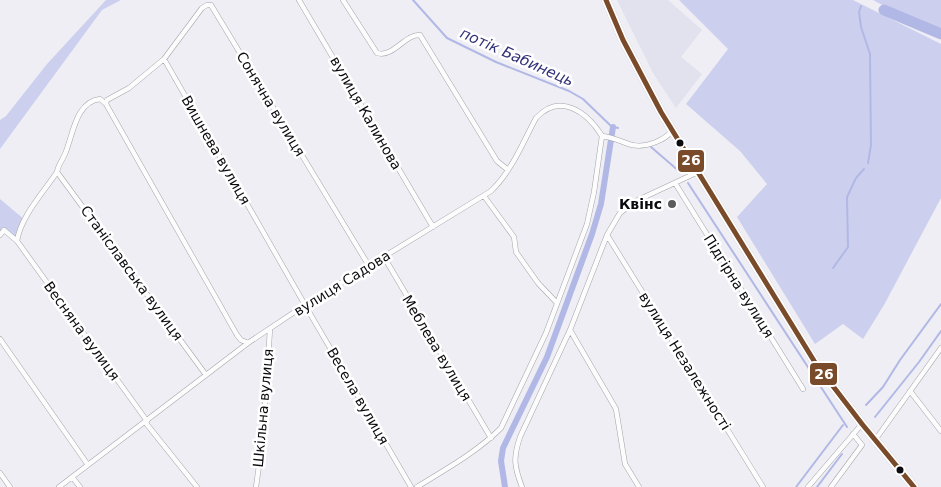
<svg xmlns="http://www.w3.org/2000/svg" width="941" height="487" font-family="'DejaVu Sans',sans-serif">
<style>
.built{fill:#e1e2ee}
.green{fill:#ccd0ee}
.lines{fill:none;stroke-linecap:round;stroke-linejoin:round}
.stream{stroke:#b2b8e5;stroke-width:2}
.canal{stroke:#b2b8e5;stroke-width:6}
.river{stroke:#b2b8e5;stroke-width:11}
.minor-casing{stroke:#a4a5a9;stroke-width:5.5}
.primary-casing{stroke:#a4a5a9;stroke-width:9}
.minor{stroke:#fcfcfd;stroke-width:4.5}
.primary{stroke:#fcfcfd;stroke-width:8}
.bus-1-casing{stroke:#fff;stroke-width:9}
.bus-1{stroke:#7a4b2a;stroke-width:5}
.bus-dot{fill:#0b0b0f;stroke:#fff;stroke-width:2}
.poi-dot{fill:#5a5a5f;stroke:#fff;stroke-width:2}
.labels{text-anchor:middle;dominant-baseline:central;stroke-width:5;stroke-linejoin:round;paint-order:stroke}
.street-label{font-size:14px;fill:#0b0b0f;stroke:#fff}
.poi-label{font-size:14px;font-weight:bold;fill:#0b0b0f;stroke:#fff;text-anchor:end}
.water-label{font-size:15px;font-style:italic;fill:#313179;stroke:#fff}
.line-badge{stroke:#fff;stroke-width:2}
.badge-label{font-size:14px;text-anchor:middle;font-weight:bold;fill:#fff}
</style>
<rect width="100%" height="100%" fill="#eeeef4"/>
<path class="built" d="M617,0H668L702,30L681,57L702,74L676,108L653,73Z"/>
<path class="green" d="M106,0H121L102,10L0,149V120L6,116L47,64Z
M679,0H853L941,44V198L884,305L863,339L843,324L815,344L737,217L767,184L740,151L686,104L728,49Z
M873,0H941V31L897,13Z
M0,199L25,220L17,241L4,230L0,235Z"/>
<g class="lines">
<path class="stream" d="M413,0L447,38L496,62L569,91L583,99L611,126L618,128
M861,6L859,12L861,27L870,54L871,145L868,163
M651,147L680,172
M688,183L847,427
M833,268L848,247L847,197L856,178L864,169
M866,405L883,387L900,360L941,304
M875,417L919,362L941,331
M796,487L843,425
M817,487L842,454"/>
<path class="canal" d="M505,487L501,461L503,448L547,357L592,234L601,204L613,127"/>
<path class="river" d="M884,10L941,34"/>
<defs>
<path id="minor" d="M299,0L433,227
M343,0L377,53C393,58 405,34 420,35L497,161L508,170
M164,59L202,8L207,5H211L369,266
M106,104L107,100L129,88L164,59L305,305L411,487
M57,172L206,375
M675,183L803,389
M484,196L514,237L516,252L538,283L557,303
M0,235L4,230L17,241C21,216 43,193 57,172C58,165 62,161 65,154C73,136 75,102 100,99L106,104L237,335L241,340L248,343
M607,235L763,487
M17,241L147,421
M384,257L491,438
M570,330L616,409L625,464L639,487
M0,339L88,465
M910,391L941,431
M145,422L197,487
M878,436L941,348
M0,473L10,487
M72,477L80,487
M59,487L248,343L305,305L491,191C512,171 523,142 536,118C560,92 587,112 602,136C626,139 630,152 656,142C663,139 667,137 672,131
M256,487L263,437L270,329
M417,487C446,469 477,452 501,428L546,333L587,224L594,192L602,136
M522,487C514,466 513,458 520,437L570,330L607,235L620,213L638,200L698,172
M808,487L862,424
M831,487L862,445L853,434"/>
<path id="primary" d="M606,0L623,40L661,112L816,364L862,424L914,487"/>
</defs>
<use href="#minor" class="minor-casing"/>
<use href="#primary" class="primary-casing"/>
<use href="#minor" class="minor"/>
<use href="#primary" class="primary"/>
<defs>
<path id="bus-1" d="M606,0L623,40L661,112L816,364L862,424L914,487"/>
</defs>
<use href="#bus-1" class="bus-1-casing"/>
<use href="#bus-1" class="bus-1"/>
</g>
<g class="bus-dot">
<circle cx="680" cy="143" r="4.5"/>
<circle cx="900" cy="470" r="4.5"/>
</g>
<circle class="poi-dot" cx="672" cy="204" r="5"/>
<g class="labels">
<g class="street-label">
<text transform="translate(271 104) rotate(59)">Сонячна вулиця</text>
<text transform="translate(366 113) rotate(60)">вулиця Калинова</text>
<text transform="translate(216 150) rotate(60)">Вишнева вулиця</text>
<text transform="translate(132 273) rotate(54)">Станіславська вулиця</text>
<text transform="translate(342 283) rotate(-32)">вулиця Садова</text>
<text transform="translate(739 286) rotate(58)">Підгірна вулиця</text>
<text transform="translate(82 331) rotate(54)">Весняна вулиця</text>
<text transform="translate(437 348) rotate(59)">Меблева вулиця</text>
<text transform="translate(685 361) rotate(58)">вулиця Незалежності</text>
<text transform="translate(358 396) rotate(60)">Весела вулиця</text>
<text transform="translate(263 408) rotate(-85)">Шкільна вулиця</text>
</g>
<g class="poi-label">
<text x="662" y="204">Квінс</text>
</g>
<g class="water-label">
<text transform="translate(517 57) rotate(24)">потік Бабинець</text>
</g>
</g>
<g class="line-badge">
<rect x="677" y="149" width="28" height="24" rx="5" fill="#7a4b2a"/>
<rect x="809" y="362" width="29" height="24" rx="5" fill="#7a4b2a"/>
</g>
<g class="badge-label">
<text x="691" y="165">26</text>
<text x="824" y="379">26</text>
</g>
</svg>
